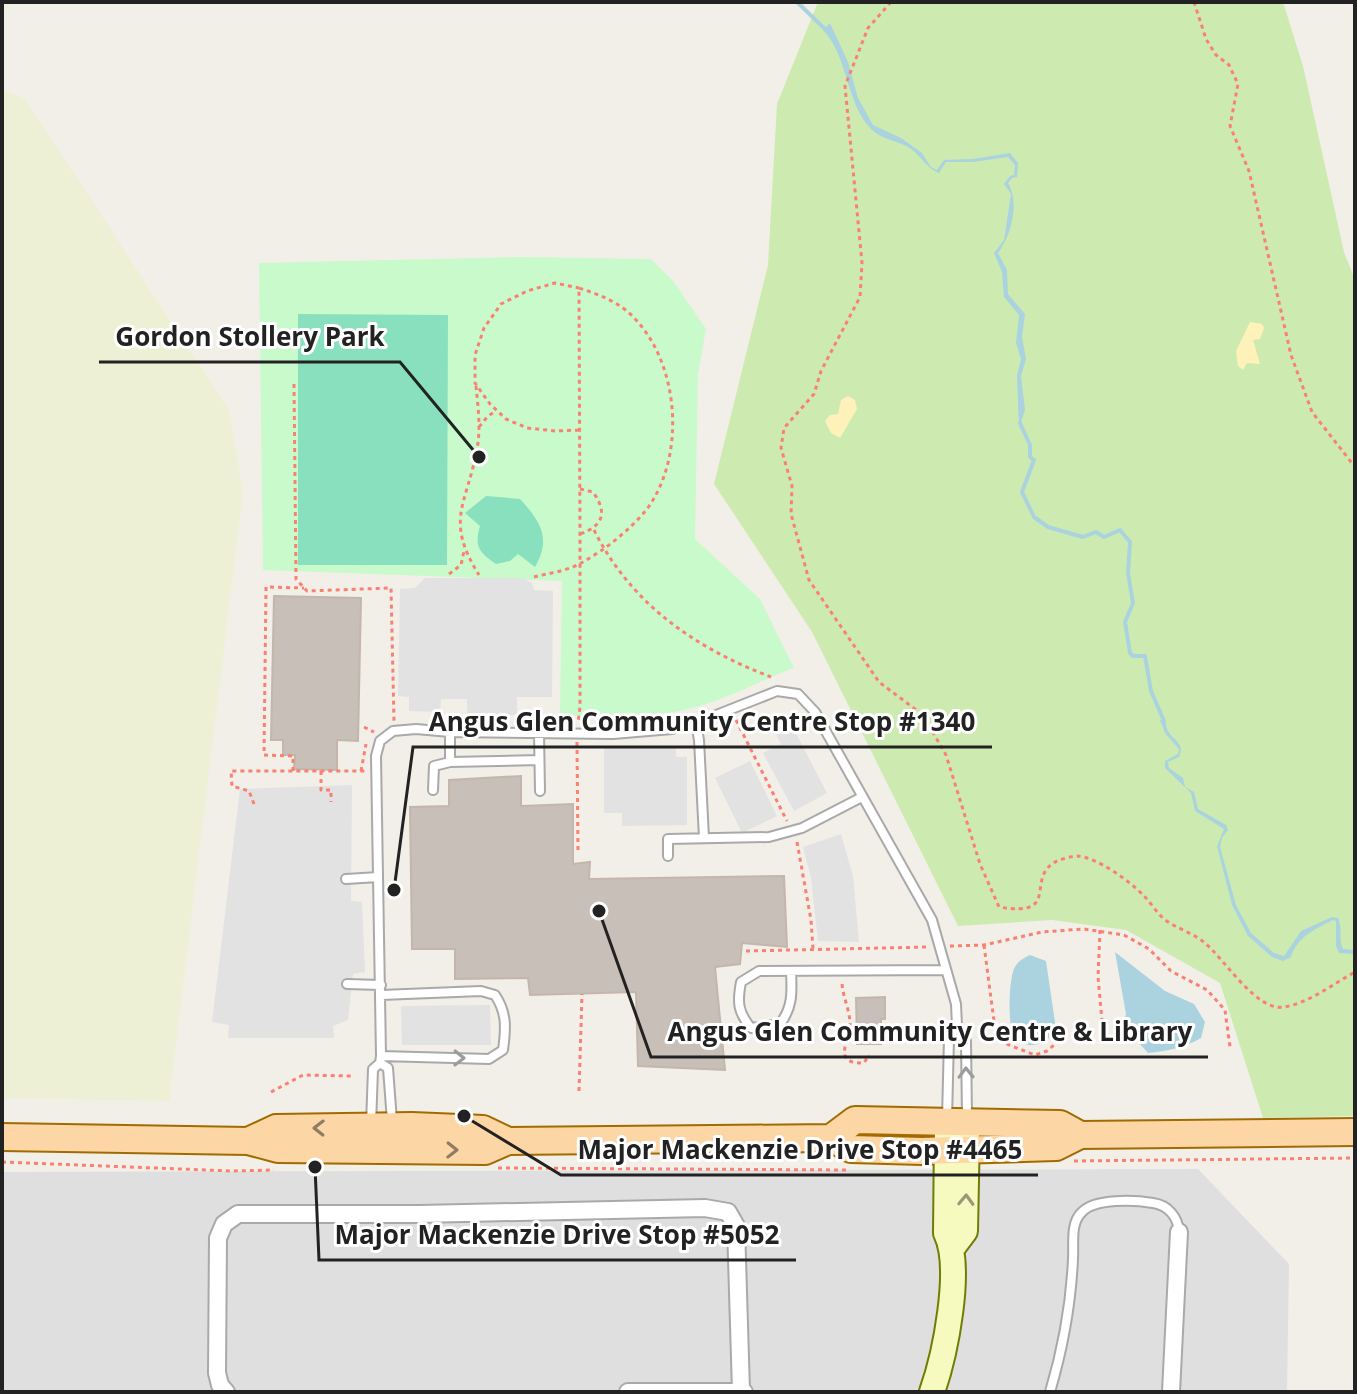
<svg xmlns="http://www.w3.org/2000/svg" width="1357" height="1394" font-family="'Open Sans',sans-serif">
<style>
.residential{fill:#e0dfdf}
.farmland{fill:#eef0d5}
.grass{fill:#cdebb0}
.sand{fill:#fff1ba}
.park{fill:#c8facc}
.pitch{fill:#88e0be}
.parking{fill:#e2e2e2}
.water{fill:#aad3df}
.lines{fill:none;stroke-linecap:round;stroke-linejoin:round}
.stream{stroke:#aad3df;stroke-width:4}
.building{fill:#c7bfb8;stroke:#c4b6ab;stroke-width:2}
.lane-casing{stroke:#a9a9a9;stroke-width:12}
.street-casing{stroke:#a9a9a9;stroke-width:20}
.secondary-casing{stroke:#707d05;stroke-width:28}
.primary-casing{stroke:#a06b00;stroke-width:30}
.path{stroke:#fa8072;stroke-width:3;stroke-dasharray:4 4;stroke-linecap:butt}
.lane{stroke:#fff;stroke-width:8}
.street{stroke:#fff;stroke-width:16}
.secondary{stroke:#f7fabf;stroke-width:24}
.primary{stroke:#fcd6a4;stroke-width:26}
.oneway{stroke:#9c9c9c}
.oneway2{stroke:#8f7c63}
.oneway3{stroke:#979978}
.leader{fill:none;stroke:#222;stroke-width:3}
.callout-dot{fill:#222;stroke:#fff;stroke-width:3}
.callout-label{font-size:26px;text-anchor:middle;font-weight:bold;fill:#222;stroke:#fff;stroke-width:6;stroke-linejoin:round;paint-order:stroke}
</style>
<rect width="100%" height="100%" fill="#f2efe9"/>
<path class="residential" d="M1198,1169L1289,1264L1287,1392H2V1172Z"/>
<path class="farmland" d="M2,89L25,99L229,410L243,492L169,1101L2,1098Z"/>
<path class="grass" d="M818,2H1283L1303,66L1344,252L1355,280V1116L1263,1118L1220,983L1126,930L1052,920L958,926L812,632L714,484L768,265L777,104Z"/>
<path class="sand" d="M1250,322L1262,324L1264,328L1260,339L1253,340L1260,364L1247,363L1243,370L1238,366L1236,351Z
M848,396L855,400L857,409L840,438L831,433L825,421L830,415L838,414L841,400Z"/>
<path class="park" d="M519,257L651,259L674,282L706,329L698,374L695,539L760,599L794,668C761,680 730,698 696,707C651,719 605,718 560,715L562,581L263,570L259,263Z"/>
<path class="pitch" d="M298,314L448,315L447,565H298Z
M486,496L520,499C540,521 552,538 535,567L518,554L510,561L496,564C479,552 474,547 480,526L465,513Z"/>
<path class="parking" d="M425,578H523L532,583L534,590L553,591L552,697H517V715L467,714V699H441L440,712L409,711V697L398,696L400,589L415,588Z
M788,718L827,793L794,811L763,753L781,744L772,726Z
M604,747H676V757H687V825L622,826V813H604Z
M750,761L777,816L742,833L715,778Z
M352,785L351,901L362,902L365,972L353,974L348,1020L333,1026L334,1038H228L229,1025L212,1022L240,789Z
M841,834L853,876L859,942L818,941L811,878L803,847Z
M490,1005L491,1045H402L401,1006Z"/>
<path class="water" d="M830,23L848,62L858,98L873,125L901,138L922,153L931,167L937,170L944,160L973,159L1010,153L1018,163L1017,177L1012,178L1008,183C1020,203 1011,236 998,253L1007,270L1008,294L1025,314L1022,337L1026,359L1021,376L1025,410L1019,429L1017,375L1021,359L1016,343L1019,315L1004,297L1002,272L994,253L1004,240L1011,194L1004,184L1010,176L1014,175L1015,165L1008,157L973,162H946L939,173C926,168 922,157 911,149C900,141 882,140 872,130C845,103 849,57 823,30Z
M1165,719C1166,723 1166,728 1168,731C1174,742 1185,742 1179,757L1168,762L1169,768L1183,778L1185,787L1194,792L1198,809L1226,825L1228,830L1222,838L1220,847L1236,905L1251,933L1274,953L1284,956L1301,931L1332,917L1338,918C1343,929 1338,939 1343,949L1355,950V954L1339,953L1336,946V921L1333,920C1314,930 1298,936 1291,957L1283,961L1272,957L1248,936L1232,905L1217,846L1224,829L1195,811L1191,793L1165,768V761L1178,754L1179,749L1165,733L1160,720Z
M1115,952L1165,991L1194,1004L1205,1022L1201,1038C1184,1048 1167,1051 1148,1053L1123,1025L1126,1014Z
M1030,955L1046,961L1056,1029C1047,1047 1021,1053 1012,1030C1008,1020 1009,976 1015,967C1018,961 1024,958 1030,955Z"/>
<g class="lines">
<path class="stream" d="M797,2L827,31
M1020,423L1030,445V457L1034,460L1022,492L1034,517L1048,527L1083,537L1096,532L1104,537L1120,530L1130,542L1128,573L1133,603L1125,622L1130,653L1133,656H1145L1151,691L1164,721"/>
</g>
<path class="building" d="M274,596L361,598L358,741L337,740V770L294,769L295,755H283V740H271Z
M521,776V806L573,804V864L590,862L589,879L784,876L787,947L742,943L740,964L715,967L725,1070L638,1066L636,992L530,995L528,978L455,979V949H412L410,807L449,806V780Z
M885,997V1019H881V1044H857L856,998Z"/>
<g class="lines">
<defs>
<path id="lane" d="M696,723L699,740L704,838
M450,732V762L539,760
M539,733L540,791
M433,790L434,766L450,762
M668,856V839L769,837L802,828L862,797
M346,879L378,877
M791,971C792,992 793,1007 780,1024L751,1028C738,1012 737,1003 741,982L759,971L946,970
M347,984L381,985
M381,1056L489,1059L503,1050C506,1028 507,1013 495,995L481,991L381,995
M380,1063L388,1068L392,1121
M947,1119L949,1038L957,1026
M371,1125L373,1069L380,1063L381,1056L376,756L380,741L393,731L416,729L450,732L613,734L672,729L696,723L777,691L798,694L815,712L932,920L956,1004L957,1026L966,1041L967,1117
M1050,1392C1063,1348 1071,1304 1073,1259C1074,1244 1070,1223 1082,1212C1095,1198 1135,1200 1153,1203C1168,1205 1178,1217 1179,1232"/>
<path id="street" d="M226,1392L220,1385L217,1373L218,1238L224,1224L238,1214H419L705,1208L728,1212L736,1226L741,1391
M628,1392H744
M1171,1392L1179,1232"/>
<path id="secondary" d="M953,1247L965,1231L967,1129
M932,1392C945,1355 963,1268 946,1233L947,1132"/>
<path id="primary" d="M2,1137L248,1141L278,1149L485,1151L508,1141L831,1138L851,1149L922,1151L1056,1147L1080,1135L1355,1132
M831,1138L855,1120L1060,1124L1080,1135
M248,1141L276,1128L412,1126L483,1129L508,1141"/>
</defs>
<use href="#lane" class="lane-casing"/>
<use href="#street" class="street-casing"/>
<use href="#secondary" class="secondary-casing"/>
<use href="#primary" class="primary-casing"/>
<path class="path" d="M891,2L868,28L845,86L862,263L860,297L821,371L814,394L784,428L781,448L792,486L791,514L809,580L879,682L923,715L946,755L980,864L999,907C1064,918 1022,876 1059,860C1063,859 1072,856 1077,856C1097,857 1131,882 1144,896C1151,903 1157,913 1164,919C1177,929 1194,933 1206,944C1225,960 1257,1012 1284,1007C1309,1003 1333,984 1355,972
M1194,2L1206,39L1216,55L1229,65L1238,84L1230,126L1249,171L1291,355L1312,412L1355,467
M294,384L296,579L307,591L391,588L394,721
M476,386C478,407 481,428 477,449C467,505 444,519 479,575
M479,427L488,416L496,411
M579,430L556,431L527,428L506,419L490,404L475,383V355L484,328L501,304L527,291L555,283L579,288
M580,489L593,492C608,513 603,526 580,534
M594,530C631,604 695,648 771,677
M449,574L461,565L464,551
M534,577C549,573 568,571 581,563C605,550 630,530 647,509C687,455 680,358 628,312C614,300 597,294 579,288L580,534V707L578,723
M439,718H450
M736,720L787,821
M364,727L374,732
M577,742L578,851
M293,771V756L264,755L266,587L304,588
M321,771V790H331V802
M361,771L366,744
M254,804L249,791L232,786L231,771H365
M797,842L811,920L813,949
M1100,930L1098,977L1102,1021
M984,945L995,1029L1004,1043L1035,1055L1047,1051L1061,1039L1063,1028
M950,946L984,945L1042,932L1084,929L1124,935L1149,949L1171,971L1207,990L1225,1010L1230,1047
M746,951L927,947
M842,984C843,997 850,1011 850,1024C851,1039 830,1064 864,1063L869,1055
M579,1091L582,994
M271,1092L303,1075L352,1076
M1074,1161L1355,1158
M2,1162L232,1171L274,1170
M498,1168L850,1170"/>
<use href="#lane" class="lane"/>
<use href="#street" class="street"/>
<use href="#secondary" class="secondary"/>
<use href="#primary" class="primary"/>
</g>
<defs><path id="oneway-chevron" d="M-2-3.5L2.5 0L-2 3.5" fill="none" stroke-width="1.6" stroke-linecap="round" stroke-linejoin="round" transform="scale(2)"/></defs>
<g class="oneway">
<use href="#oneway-chevron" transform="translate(459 1058) rotate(1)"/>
<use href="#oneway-chevron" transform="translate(966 1073) rotate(-91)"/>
</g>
<g class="oneway2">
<use href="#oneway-chevron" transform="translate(319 1128) rotate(-179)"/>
<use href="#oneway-chevron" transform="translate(452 1150) rotate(1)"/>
</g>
<use class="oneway3" href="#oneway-chevron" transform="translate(966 1200) rotate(-88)"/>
<path class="leader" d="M479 457L400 362H99M394 890L413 747H992M599 911L651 1057H1208M464 1116L561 1175H1038M315 1167L319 1260H796"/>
<g class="callout-dot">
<circle cx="479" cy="457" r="8"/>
<circle cx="394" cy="890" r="8"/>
<circle cx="599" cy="911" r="8"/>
<circle cx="464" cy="1116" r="8"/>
<circle cx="315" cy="1167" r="8"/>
</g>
<g class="callout-label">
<text x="250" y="346">Gordon Stollery Park</text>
<text x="702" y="731">Angus Glen Community Centre Stop #1340</text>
<text x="930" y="1041">Angus Glen Community Centre &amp; Library</text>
<text x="800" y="1159">Major Mackenzie Drive Stop #4465</text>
<text x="557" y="1244">Major Mackenzie Drive Stop #5052</text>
</g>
<rect width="1357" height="1394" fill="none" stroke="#222222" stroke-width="8"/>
</svg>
